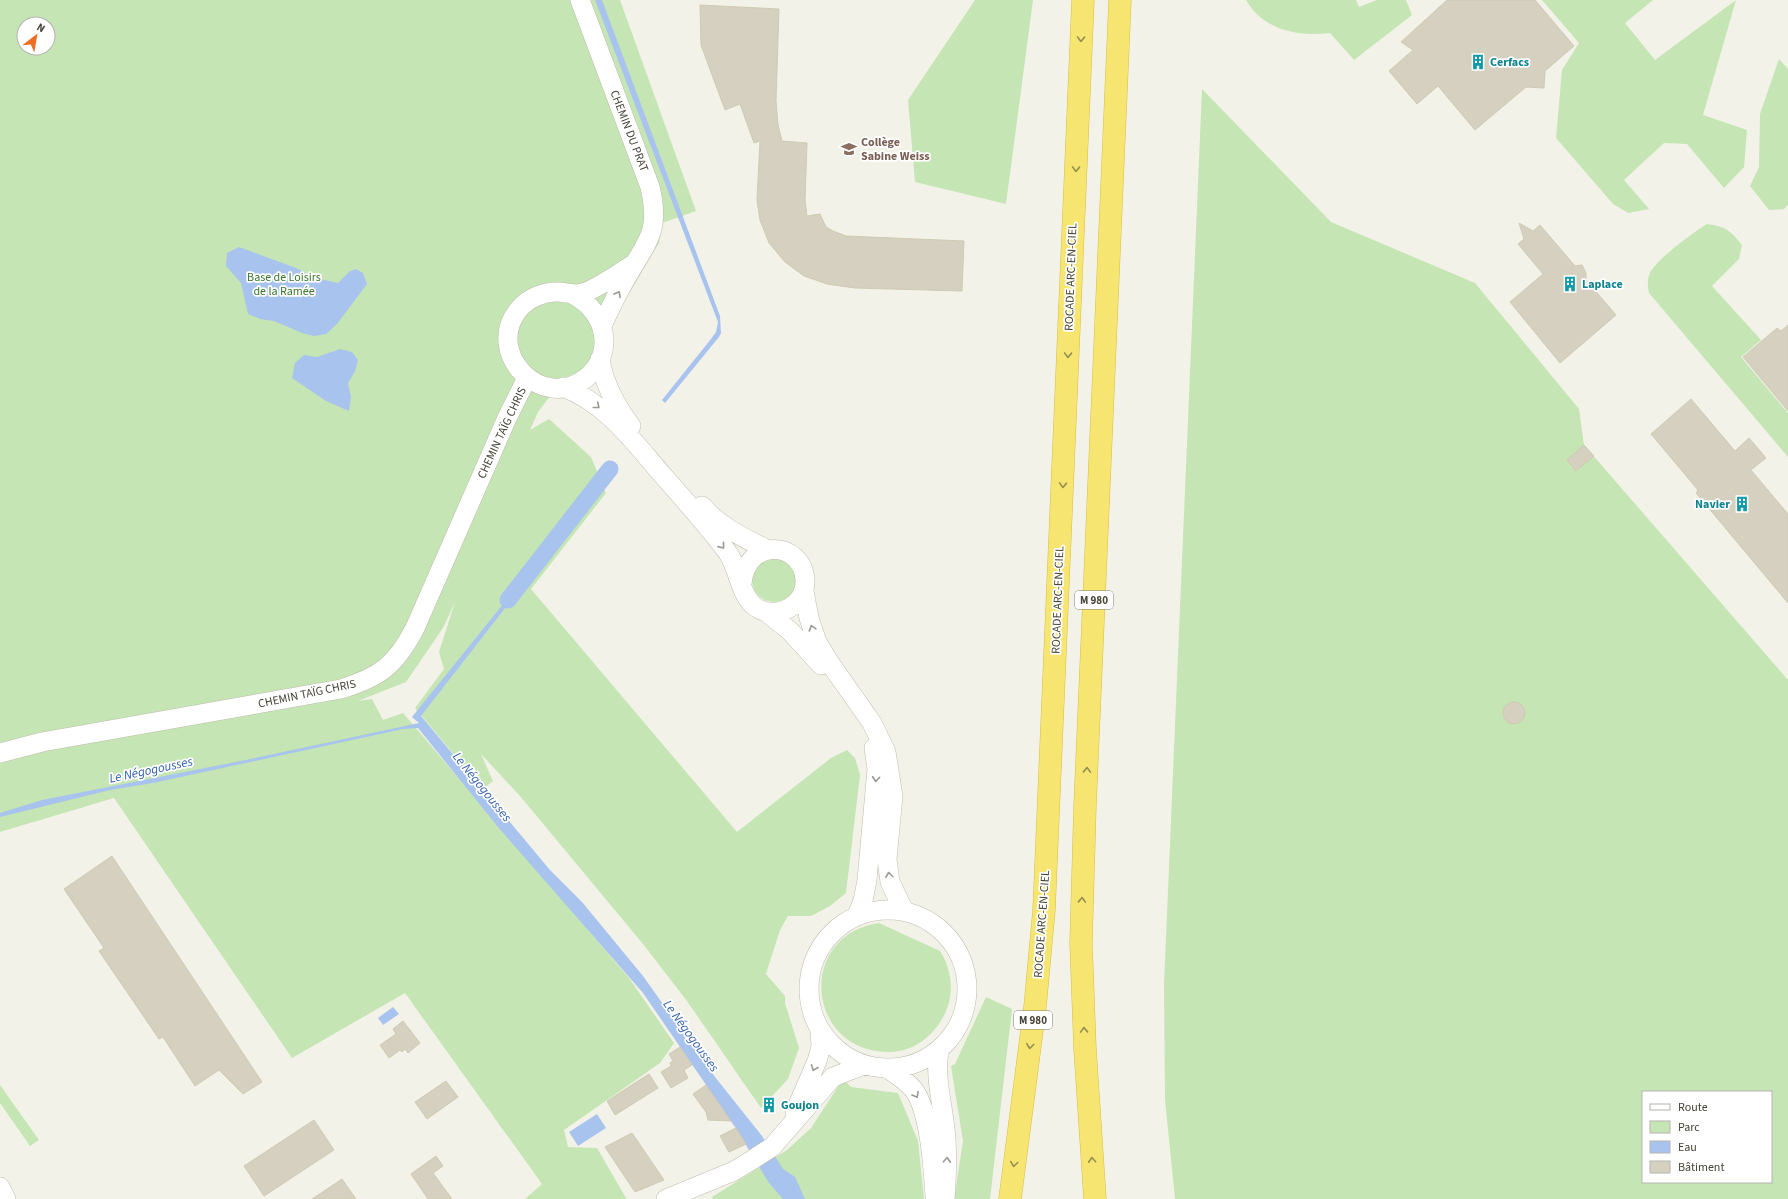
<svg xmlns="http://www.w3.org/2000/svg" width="1788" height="1199" font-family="'Source Sans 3',sans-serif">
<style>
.green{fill:#c5e5b4;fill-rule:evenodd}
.water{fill:#a8c3ed}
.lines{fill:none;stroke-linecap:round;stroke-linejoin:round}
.canal{stroke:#a8c3ed;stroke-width:17}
.building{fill:#d5d0bf;stroke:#cfcab2}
.minor-casing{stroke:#bfbcac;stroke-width:20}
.highway-casing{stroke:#d6be40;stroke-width:23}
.minor{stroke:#fff;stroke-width:19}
.highway{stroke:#f6e671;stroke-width:22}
.oneway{stroke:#968d51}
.oneway2{stroke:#9a9891}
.labels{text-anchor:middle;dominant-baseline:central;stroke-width:3.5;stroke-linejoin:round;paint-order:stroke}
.shield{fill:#fff;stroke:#7e7c73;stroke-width:1}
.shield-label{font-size:11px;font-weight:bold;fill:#474437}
.culture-label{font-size:12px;font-weight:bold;fill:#0d838f;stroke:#fff;text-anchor:start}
.street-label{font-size:12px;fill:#474437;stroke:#fff}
.education-label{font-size:12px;font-weight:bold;fill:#785e54;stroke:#fff;text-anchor:start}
.park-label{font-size:12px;fill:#3a762d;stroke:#fff}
.water-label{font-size:13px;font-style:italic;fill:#3662ae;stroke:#fff}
</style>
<rect width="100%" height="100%" fill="#f3f2e9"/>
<path class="green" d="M0,0H620L696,211L662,223L659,243L627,297L596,337L595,350L590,362L580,372L564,378L538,412L530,430L549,419L591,457L606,493L531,589L737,832L831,758L847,750L855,758L860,775L846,893L830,906L811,916H788L780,930L766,974L785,996V1003L799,1048L788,1079L761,1108L687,1001L643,944L520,796L481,754L493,781L483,789L415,708L444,669L439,652L455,602L443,628L406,682L358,701L372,699L383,720L403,713L629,978L674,1043L660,1063L564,1130L568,1147L597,1148L626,1198L625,1199H525L542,1184L405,993L292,1058L114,798L0,832ZM24,24H48V48H24Z
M975,0H1033L1006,204L915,182L908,100Z
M1246,0H1356L1359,7L1377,0H1406L1412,15L1354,60L1330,33C1298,37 1263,30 1246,0Z
M1542,0H1653L1625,23L1655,60L1736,0L1703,115L1747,130L1744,167L1724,188L1687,144L1664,143L1624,180L1649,209L1628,213L1613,204L1556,138L1562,70L1579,43Z
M1779,59L1788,69V205L1784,209L1769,210L1750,186L1759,167L1760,114Z
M1202,89L1331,222L1475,283L1579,409L1584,445L1788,680V1199H1175L1165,1100L1164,985ZM1643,1092H1771V1182H1643Z
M1707,224C1725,226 1731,231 1742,245L1739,259L1712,286L1761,340L1741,357L1788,413V457L1649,293C1647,284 1647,274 1654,267C1663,255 1694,232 1707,224Z
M752 580a22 22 0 1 1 44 0a22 22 0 1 1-44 0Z
M879,923L940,951C953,971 955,998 942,1019C931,1038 913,1051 891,1052C806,1054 795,935 879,923Z
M986,997L1012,1009L990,1199H954L963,1141L951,1066L955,1064Z
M843,1079L851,1087L898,1093L918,1141L924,1199H713L712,1197L787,1150L811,1128Z
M0,1085L39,1140L30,1146L0,1103Z"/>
<path class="water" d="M595,0H602L720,316L721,333L719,337L665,403L662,400L711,339L716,332L718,322Z
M239,247L296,268L316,278L338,283L350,271L356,269L363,273L367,284L337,324L326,334L314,336L302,333L274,321L260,319L248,314L241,283L226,266L227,253Z
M340,349L352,352L358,360L355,371L348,383L351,397L349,411L326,401L292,378L295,363L304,355L317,357Z
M609,467L612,471L421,716L550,870L582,902L643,976L715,1077L762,1136L783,1169L795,1177L805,1199H783L769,1183L735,1127L643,993L498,827L418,728L403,729L153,783L110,790L0,817V813L42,800L246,760L419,723L412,717L591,495Z
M393,1007L399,1014L383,1025L378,1018Z
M597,1114L606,1128L578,1146L569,1132Z"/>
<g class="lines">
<path class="canal" d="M508,600L610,469"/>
</g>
<path class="building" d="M1447,0H1535L1574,46L1545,71L1544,88L1526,87L1475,130L1438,86L1417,104L1389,71L1413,50L1401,42Z
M700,5L779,9L776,101L778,125L782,141L807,143L805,200L807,216L820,214L826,227L833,231L846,236L964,241L962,291L855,288L827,284L804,276L785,262L769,243L760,220L757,200L760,141L754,143L740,104L725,110L701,45Z
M1519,223L1533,231L1540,225L1575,266L1582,265L1586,273V280L1616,315L1560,363L1510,302L1543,274L1518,244L1524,239Z
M1788,325V411L1743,357L1777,328L1781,331Z
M1691,399L1735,451L1749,438L1766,458L1751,470L1788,514V603L1696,493L1698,490L1651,434Z
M1584,445L1594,456L1576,471L1567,460Z
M1503 713a11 11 0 1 1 22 0a11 11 0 1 1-22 0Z
M112,856L262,1082L243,1094L219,1070L195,1086L163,1037L159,1039L99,951L104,948L64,889Z
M403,1021L420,1043L408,1053L405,1049L402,1052L400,1050L389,1058L380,1045L396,1034L393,1029Z
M680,1047L692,1065L684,1070L688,1078L671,1088L661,1072L671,1066L670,1063L673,1061L669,1054Z
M649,1074L658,1088L615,1115L607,1101Z
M446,1081L458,1097L427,1119L415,1102Z
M706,1085L731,1121L708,1120L706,1112L693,1094Z
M314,1120L334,1150L264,1196L244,1166Z
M736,1128L746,1144L729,1152L720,1136Z
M632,1133L664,1180L635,1192L605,1147Z
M436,1156L443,1166L433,1173L452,1199H428L411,1174Z
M342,1179L356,1199H312Z"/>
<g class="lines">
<defs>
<path id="minor" d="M580,0L650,187C660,230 649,239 629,273C619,290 610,308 602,326
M574,295C606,312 616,353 586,378C542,413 483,352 519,309C528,298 545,291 559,292C571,293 574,296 586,292C603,285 619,273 635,263
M600,359C604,385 616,406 631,426
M563,387C607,403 636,445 666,479C687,503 709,527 728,553C739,569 740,598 757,608C778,621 807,604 805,579C802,541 747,537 742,583
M702,506C719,526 744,538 768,550
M804,591L809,618L817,642L829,662L872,723L886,752L893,796L887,859L890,882L904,911
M766,612L790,631L821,665
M0,753L42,742L341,689C380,677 396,665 415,628L507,418L527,378
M809 989a79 79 0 1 1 158 0a79 79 0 1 1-158 0Z
M857,915L863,901L867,880L877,769L874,748
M939,1051C935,1076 941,1097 944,1121C948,1147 947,1173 945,1199
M888,1069C897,1075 907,1081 914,1090C930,1112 933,1168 935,1196
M795,1112L817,1061L821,1047L820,1030
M0,1187L6,1199
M666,1199L734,1171L752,1160L772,1147L833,1077L864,1065"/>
<path id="highway" d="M1010,1199L1035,1007L1044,910L1083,0
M1095,1199L1085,1049L1081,943L1085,806L1120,0"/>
</defs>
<use href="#minor" class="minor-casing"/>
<use href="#highway" class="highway-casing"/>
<use href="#minor" class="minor"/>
<use href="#highway" class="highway"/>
</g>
<defs><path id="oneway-chevron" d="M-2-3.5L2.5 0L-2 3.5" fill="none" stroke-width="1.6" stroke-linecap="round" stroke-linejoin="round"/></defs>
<g class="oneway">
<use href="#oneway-chevron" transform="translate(1081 39) rotate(92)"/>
<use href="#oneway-chevron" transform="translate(1076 169) rotate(92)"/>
<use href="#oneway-chevron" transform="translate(1068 355) rotate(92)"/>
<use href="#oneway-chevron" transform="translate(1063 485) rotate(92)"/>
<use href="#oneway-chevron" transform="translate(1087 770) rotate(-88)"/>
<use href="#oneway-chevron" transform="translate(1082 900) rotate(-88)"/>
<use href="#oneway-chevron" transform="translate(1084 1030) rotate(-92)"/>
<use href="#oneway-chevron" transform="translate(1030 1046) rotate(97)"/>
<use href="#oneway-chevron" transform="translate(1092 1160) rotate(-94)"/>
<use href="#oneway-chevron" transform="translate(1014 1164) rotate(98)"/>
</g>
<g class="oneway2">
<use href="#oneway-chevron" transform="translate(618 294) rotate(-61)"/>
<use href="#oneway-chevron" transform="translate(597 406) rotate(39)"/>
<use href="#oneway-chevron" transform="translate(722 546) rotate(51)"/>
<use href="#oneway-chevron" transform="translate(812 628) rotate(-108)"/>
<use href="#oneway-chevron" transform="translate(876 779) rotate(95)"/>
<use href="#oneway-chevron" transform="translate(889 875) rotate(-97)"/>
<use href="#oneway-chevron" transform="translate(814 1068) rotate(112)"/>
<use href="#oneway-chevron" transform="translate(916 1095) rotate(61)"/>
<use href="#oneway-chevron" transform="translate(947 1160) rotate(-87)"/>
</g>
<defs>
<symbol id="building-bare" viewBox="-9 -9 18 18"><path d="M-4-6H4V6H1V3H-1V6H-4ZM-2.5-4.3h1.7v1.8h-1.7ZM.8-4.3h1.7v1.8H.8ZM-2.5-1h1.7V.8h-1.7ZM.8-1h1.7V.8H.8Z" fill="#0f9aa8" stroke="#fff" stroke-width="2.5" paint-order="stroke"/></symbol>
<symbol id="school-bare" viewBox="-9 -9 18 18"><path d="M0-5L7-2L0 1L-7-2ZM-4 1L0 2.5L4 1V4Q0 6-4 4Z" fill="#8d6e63" stroke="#fff" stroke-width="2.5" paint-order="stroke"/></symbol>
</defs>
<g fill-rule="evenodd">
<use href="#building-bare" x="1467" y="51" width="22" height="22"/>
<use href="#school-bare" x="838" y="138" width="22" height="22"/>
<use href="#building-bare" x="1559" y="273" width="22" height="22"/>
<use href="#building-bare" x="1731" y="493" width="22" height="22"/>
<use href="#building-bare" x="758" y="1094" width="22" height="22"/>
</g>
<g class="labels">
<g class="shield">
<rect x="1075" y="591" width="38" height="18" rx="3"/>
<rect x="1014" y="1011" width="38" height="18" rx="3"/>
</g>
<g class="shield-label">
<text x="1094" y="600">M 980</text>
<text x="1033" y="1020">M 980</text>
</g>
<g class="culture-label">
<text x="1490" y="62">Cerfacs</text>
<text x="1582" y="284">Laplace</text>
<text x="1730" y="504" text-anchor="end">Navier</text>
<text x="781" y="1105">Goujon</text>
</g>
<g class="street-label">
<text transform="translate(629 131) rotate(69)">CHEMIN DU PRAT</text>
<text transform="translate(1071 277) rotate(-88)">ROCADE ARC-EN-CIEL</text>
<text transform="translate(502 433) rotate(-65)">CHEMIN TAÏG CHRIS</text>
<text transform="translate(1058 600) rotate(-88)">ROCADE ARC-EN-CIEL</text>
<text transform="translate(307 694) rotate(-12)">CHEMIN TAÏG CHRIS</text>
<text transform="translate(1042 924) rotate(-86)">ROCADE ARC-EN-CIEL</text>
</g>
<g class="education-label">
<text x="861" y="142">Collège<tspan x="861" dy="14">Sabine Weiss</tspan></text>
</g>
<g class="park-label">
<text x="284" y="277">Base de Loisirs<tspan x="284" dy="14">de la Ramée</tspan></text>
</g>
<g class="water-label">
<text transform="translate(151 770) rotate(-12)">Le Négogousses</text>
<text transform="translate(482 787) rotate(51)">Le Négogousses</text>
<text transform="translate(691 1036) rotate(54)">Le Négogousses</text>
</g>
</g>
<rect x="1642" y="1091" width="130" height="92" fill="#ffffff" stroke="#b5b4af"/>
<rect x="1650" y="1104" width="20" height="6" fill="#ffffff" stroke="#b5b4af"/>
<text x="1678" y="1111" font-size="12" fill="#474437">Route</text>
<rect x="1650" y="1121" width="20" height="12" fill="#c5e5b4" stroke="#b5b4af"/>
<text x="1678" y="1131" font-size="12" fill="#474437">Parc</text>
<rect x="1650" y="1141" width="20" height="12" fill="#a8c3ed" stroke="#b5b4af"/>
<text x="1678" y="1151" font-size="12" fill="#474437">Eau</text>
<rect x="1650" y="1161" width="20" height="12" fill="#d5d0bf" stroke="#b5b4af"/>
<text x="1678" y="1171" font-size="12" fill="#474437">Bâtiment</text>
<g transform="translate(36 36) rotate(31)"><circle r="19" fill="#ffffff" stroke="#b5b4af"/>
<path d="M0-3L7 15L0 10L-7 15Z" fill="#ef6d24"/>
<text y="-6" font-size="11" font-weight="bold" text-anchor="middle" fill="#474437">N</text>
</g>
</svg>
